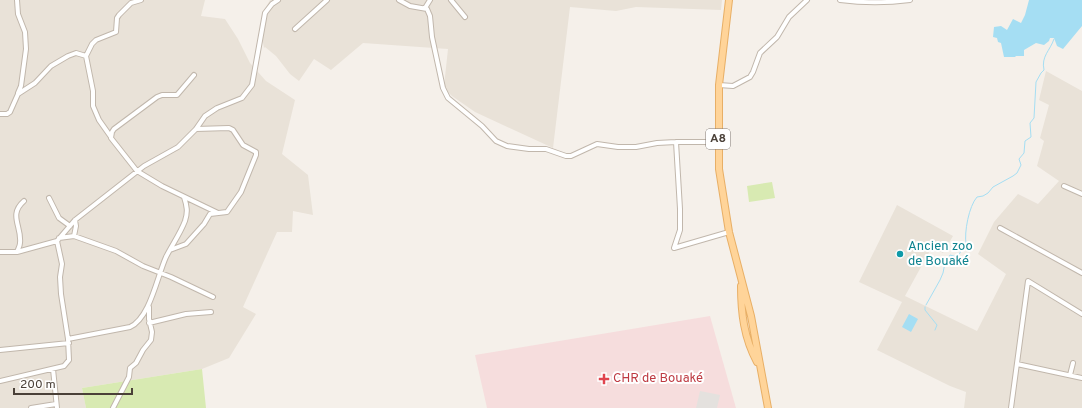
<svg xmlns="http://www.w3.org/2000/svg" width="1082" height="408" font-family="Overpass,sans-serif">
<style>
.residential{fill:#e9e2d8}
.medical{fill:#f6dddd}
.green{fill:#d8eab2}
.parking{fill:#e4e1de}
.water{fill:#a5def3}
.lines{fill:none;stroke-linecap:round;stroke-linejoin:round}
.stream{stroke:#a5def3;stroke-width:1}
.minor-casing{stroke:#c1b7ac;stroke-width:6}
.primary-casing{stroke:#e8af66;stroke-width:8}
.minor{stroke:#fff;stroke-width:4}
.primary{stroke:#ffd499;stroke-width:6}
.culture-dot{fill:#0f9aa8;stroke:#fff;stroke-width:1.5}
.health-dot{fill:#e0444e;stroke:#fff;stroke-width:1.5}
.labels{text-anchor:middle;dominant-baseline:central;stroke-width:4;stroke-linejoin:round;paint-order:stroke}
.shield{fill:#fff;stroke:#807974;stroke-width:1}
.shield-label{font-size:12px;font-weight:bold;fill:#4a4038}
.culture-label{font-size:13px;fill:#0d838f;stroke:#fff;text-anchor:start}
.health-label{font-size:13px;fill:#be3a42;stroke:#fff;text-anchor:start}
</style>
<rect width="100%" height="100%" fill="#f5f0ea"/>
<path class="residential" d="M0,0H205L201,16L225,19L238,39L250,63L266,81L295,100L282,154L308,175L313,215L293,211L292,232H277L243,307L256,314L229,358L202,369L82,388L86,408H0Z
M270,0H722L721,10L636,7L616,11L570,7L553,148L475,112L452,96L446,90L444,86L448,49L363,43L331,70L314,59L299,81L290,74L276,56L265,47L264,48L261,32V22L265,9Z
M1046,71L1082,91V408H964L966,392L950,386L877,350L902,302L859,282L897,205L953,236L943,253L932,247L905,296L977,331L1006,274L978,254L994,222L1018,194L1038,204L1059,181L1037,166L1044,141L1040,138L1049,105L1039,100Z"/>
<path class="medical" d="M710,316L736,408H487L475,355Z"/>
<path class="green" d="M772,182L775,198L749,202L747,186Z
M202,369L206,408H86L82,388Z"/>
<path class="parking" d="M700,391L720,395L717,408H696Z"/>
<path class="water" d="M1029,0H1082V26L1063,49L1057,46L1054,38H1050L1049,41L1044,45L1036,43L1024,50V56H1016L1015,57H1004L1001,43L998,42L997,38L993,37L994,27L1001,26L1007,30L1013,19L1021,23L1025,15Z
M909,314L918,319L911,332L902,327Z"/>
<g class="lines">
<path class="stream" d="M966,244C964,232 969,206 977,197L983,196L988,193L993,187L1013,176L1017,173L1021,165L1019,159L1024,153L1025,141L1031,137L1030,123L1034,118L1036,82L1041,73L1044,70C1041,56 1050,51 1054,39
M926,305L940,280L943,273L945,263L950,255L957,257L960,253L961,249L965,246
M925,307V310L937,325L935,330"/>
<defs>
<path id="minor" d="M17,0L18,14L25,32L26,49L21,86L18,93
M399,0L410,6L427,9L430,16L432,37L443,88L448,98L482,126L496,141L507,146L529,149H546L566,156H571L597,144L618,147H636L657,143L676,142H718
M451,0L465,17
M840,0C863,3 887,3 910,0
M425,8L430,0
M295,29L327,0
M194,75L177,95H162L157,97L114,129L112,132L111,138L137,171L162,186L218,213
M719,85L733,86L750,77L753,72L760,53L777,37L789,17L807,0
M0,114H7L10,112L18,94L35,83L51,66L68,56L76,53L86,56
M111,137L99,120L93,106V91L86,56L92,44L96,40L116,32L117,18L119,15L131,3L141,0
M1064,186L1082,194
M49,198L59,218L70,226
M1000,228L1082,273
M74,236L76,226L75,220
M59,238L74,236L116,251L143,266L171,277L213,297
M674,248L680,230V209L676,142
M674,248L729,232
M170,250L186,244L204,224L210,214L227,212L241,192L256,155V152L243,145L233,130L229,128L196,129
M0,252H17L57,241L75,220L144,166L178,147L196,129L205,116L217,108L242,98L252,85L265,13L272,4L278,0
M17,252C18,249 20,246 20,243C22,226 8,215 24,201
M149,323L186,314L211,312
M68,339L130,327C150,318 157,277 166,257C172,245 180,234 185,221C188,212 187,206 184,197
M0,350L69,343
M1017,364L1082,378
M53,369L57,408
M1070,375L1073,363
M0,381L64,366L69,360L68,339L61,294L60,277L62,264L57,241
M31,408L56,404
M113,408L129,377L130,368L136,363L143,350L151,340L152,332L149,319V307
M1011,408L1028,281L1082,314"/>
<path id="primary" d="M729,0L719,85V169L729,232L751,316L768,408
M741,286C741,313 744,338 757,362"/>
</defs>
<use href="#minor" class="minor-casing"/>
<use href="#primary" class="primary-casing"/>
<use href="#minor" class="minor"/>
<use href="#primary" class="primary"/>
</g>
<circle class="culture-dot" cx="900" cy="254" r="4"/>
<path class="health-dot" d="M602 373h4v4h4v4h-4v4h-4v-4h-4v-4h4z"/>
<g class="labels">
<rect class="shield" x="706" y="129" width="24" height="20" rx="3"/>
<g class="shield-label">
<text x="718" y="139">A8</text>
</g>
<g class="culture-label">
<text x="908" y="247">Ancien zoo<tspan x="908" dy="15">de Bouaké</tspan></text>
</g>
<g class="health-label">
<text x="613" y="379">CHR de Bouaké</text>
</g>
</g>
<path d="M14 388v6h118v-6" fill="none" stroke="#4a4038" stroke-width="2"/>
<text x="20" y="388" font-size="12" fill="#4a4038" stroke="#ffffff" stroke-width="3" paint-order="stroke">200 m</text>
</svg>
